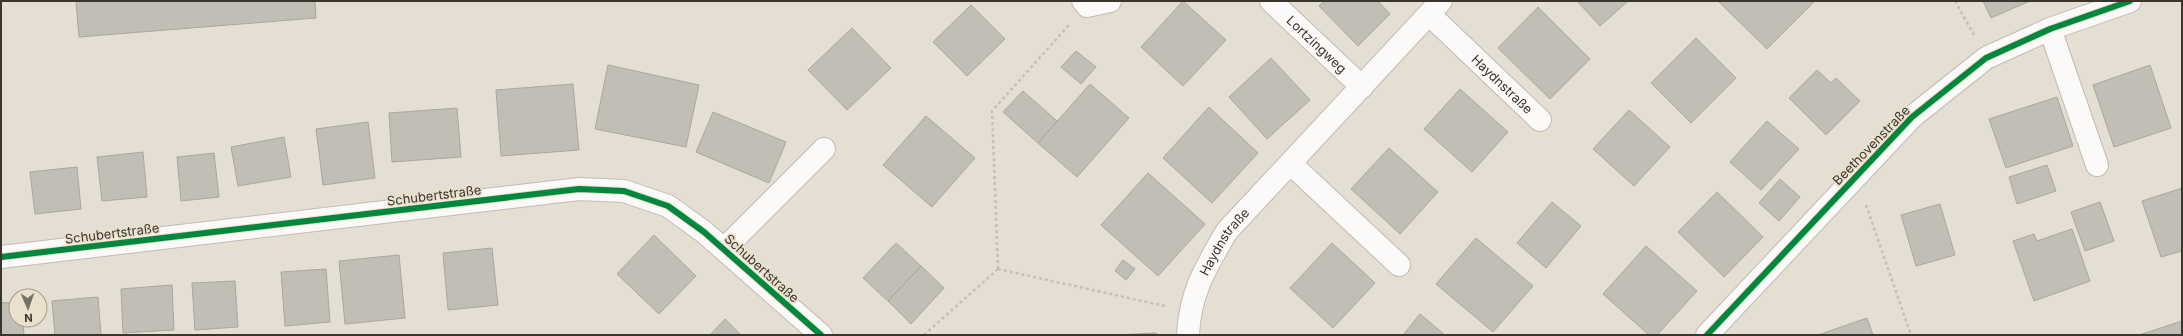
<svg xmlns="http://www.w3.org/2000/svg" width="2183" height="336" font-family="Inter,sans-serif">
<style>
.building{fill:#c0beb5;stroke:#a9a79e}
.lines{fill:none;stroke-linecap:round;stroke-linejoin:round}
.minor-casing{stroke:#c1bcb4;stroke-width:24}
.path{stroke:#c2c0bd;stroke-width:2.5;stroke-dasharray:3 3;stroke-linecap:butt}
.minor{stroke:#fbfaf8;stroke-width:22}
.cycleway-casing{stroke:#ebe0cc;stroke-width:8}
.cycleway{stroke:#00873e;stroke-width:6}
.labels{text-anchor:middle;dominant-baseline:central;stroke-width:3.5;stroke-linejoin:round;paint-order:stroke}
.street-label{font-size:13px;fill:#3a362e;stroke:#ebe0cc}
</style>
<rect width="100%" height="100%" fill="#e4ded3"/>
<path class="building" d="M76,1H315L316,18L79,37Z
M1183,1L1226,40L1183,86L1141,47Z
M1324,1H1378L1390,14L1358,46L1319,6Z
M1577,1H1628L1600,26Z
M1718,1H1815L1767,49Z
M1983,1H2030L1991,18Z
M971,5L1005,39L967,76L933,42Z
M1538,7L1590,59L1550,99L1498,48Z
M852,28L891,68L847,110L808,70Z
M1696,38L1736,78L1691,123L1651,83Z
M1076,51L1096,67L1081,84L1061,67Z
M1271,58L1310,100L1267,139L1229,97Z
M608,65L699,85L686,147L595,129Z
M2150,65L2171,128L2114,147L2093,85Z
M1817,70L1831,83L1836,78L1860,101L1826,135L1789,98Z
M573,84L579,150L501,156L496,90Z
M1090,84L1129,118L1077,177L1038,143Z
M1460,89L1508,132L1472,172L1424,129Z
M1023,91L1057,121L1038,143L1003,112Z
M2057,97L2073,146L2006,168L1989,119Z
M1209,107L1258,153L1212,203L1163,158Z
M457,108L461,157L392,162L389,113Z
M1629,110L1670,147L1634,186L1593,149Z
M713,112L786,142L769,183L696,152Z
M926,116L975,158L932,207L883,165Z
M1767,121L1799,149L1761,190L1730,162Z
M368,122L375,178L323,185L316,129Z
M284,137L291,177L238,186L231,147Z
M1389,148L1438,192L1400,234L1351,189Z
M143,152L147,197L102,201L97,157Z
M214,153L219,197L181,201L177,157Z
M2047,165L2056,191L2017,204L2009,177Z
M77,167L81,209L35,214L30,172Z
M1148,173L1205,224L1158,276L1101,225Z
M1780,179L1800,197L1779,221L1759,203Z
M2182,188V251L2161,257L2142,201Z
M1717,192L1763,237L1724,277L1678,232Z
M1552,202L1581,226L1546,268L1517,243Z
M2100,202L2114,241L2085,251L2071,212Z
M1940,204L1955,255L1916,266L1901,215Z
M2072,229L2090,281L2034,301L2013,241L2034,234L2037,241Z
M654,235L696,276L659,314L617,274Z
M1476,238L1533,286L1493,332L1436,284Z
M896,243L921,266L888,301L863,278Z
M1332,243L1375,283L1333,328L1290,288Z
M1646,246L1697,291L1657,335H1649L1603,294Z
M492,248L498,305L448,310L443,253Z
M399,255L405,318L345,324L339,261Z
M1123,260L1135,269L1126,280L1115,271Z
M921,266L944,288L911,324L888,301Z
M326,269L330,322L285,326L281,272Z
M235,281L238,327L195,330L192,283Z
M172,285L174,330L123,333L121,289Z
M98,297L101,335H55L52,301Z
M16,302V320H23L24,335H1V303Z
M1420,314L1445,335H1403Z
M1867,318L1873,335H1818Z
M725,319L741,335H710Z
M2182,321V335H2139Z
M1156,333L1157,335H1114Z"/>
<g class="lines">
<defs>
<g id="minor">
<path d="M1083,1L1087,6L1110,1"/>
<path id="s1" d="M1271,1L1362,87"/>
<path id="s2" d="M1430,15L1540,120"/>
<path d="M2050,29L2097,165"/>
<path d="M1291,164L1399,265"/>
<path d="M724,249L824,149"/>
<path d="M1,257L579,189L624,191L668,206L704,232L821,335"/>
<path id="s3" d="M1188,335C1190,292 1206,267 1227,231L1441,1"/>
<path d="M1707,335L1912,117L1986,58L2050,29L2130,1"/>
</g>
</defs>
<use href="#minor" class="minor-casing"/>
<path class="path" d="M1955,1L1974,35
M1866,205L1911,335
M998,269L992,111L1069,25
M998,269L1165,306
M924,335L998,269"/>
<use href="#minor" class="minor"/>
<defs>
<path id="cycleway" d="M1,257L579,189L624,191L668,206L704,232L821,335
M1707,335L1912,117L1986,58L2050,29L2130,1"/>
</defs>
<use href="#cycleway" class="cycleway-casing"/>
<use href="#cycleway" class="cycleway"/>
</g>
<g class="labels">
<g class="street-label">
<text stroke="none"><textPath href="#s1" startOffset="63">Lortzingweg</textPath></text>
<text stroke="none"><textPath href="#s2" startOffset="100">Haydnstraße</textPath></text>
<text transform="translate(1871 145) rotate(-46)">Beethovenstraße</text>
<text transform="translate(434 195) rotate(-7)">Schubertstraße</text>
<text transform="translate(112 233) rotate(-7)">Schubertstraße</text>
<text stroke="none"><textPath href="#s3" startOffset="102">Haydnstraße</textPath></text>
<text transform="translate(762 268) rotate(42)">Schubertstraße</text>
</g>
</g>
<rect width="2183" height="336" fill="none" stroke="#3a362e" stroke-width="4"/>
<g transform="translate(28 308) rotate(178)"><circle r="19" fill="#ebe0cc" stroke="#a49c8d"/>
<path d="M0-3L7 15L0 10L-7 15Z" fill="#767168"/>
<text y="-6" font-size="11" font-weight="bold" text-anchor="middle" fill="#3a362e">N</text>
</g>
</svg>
